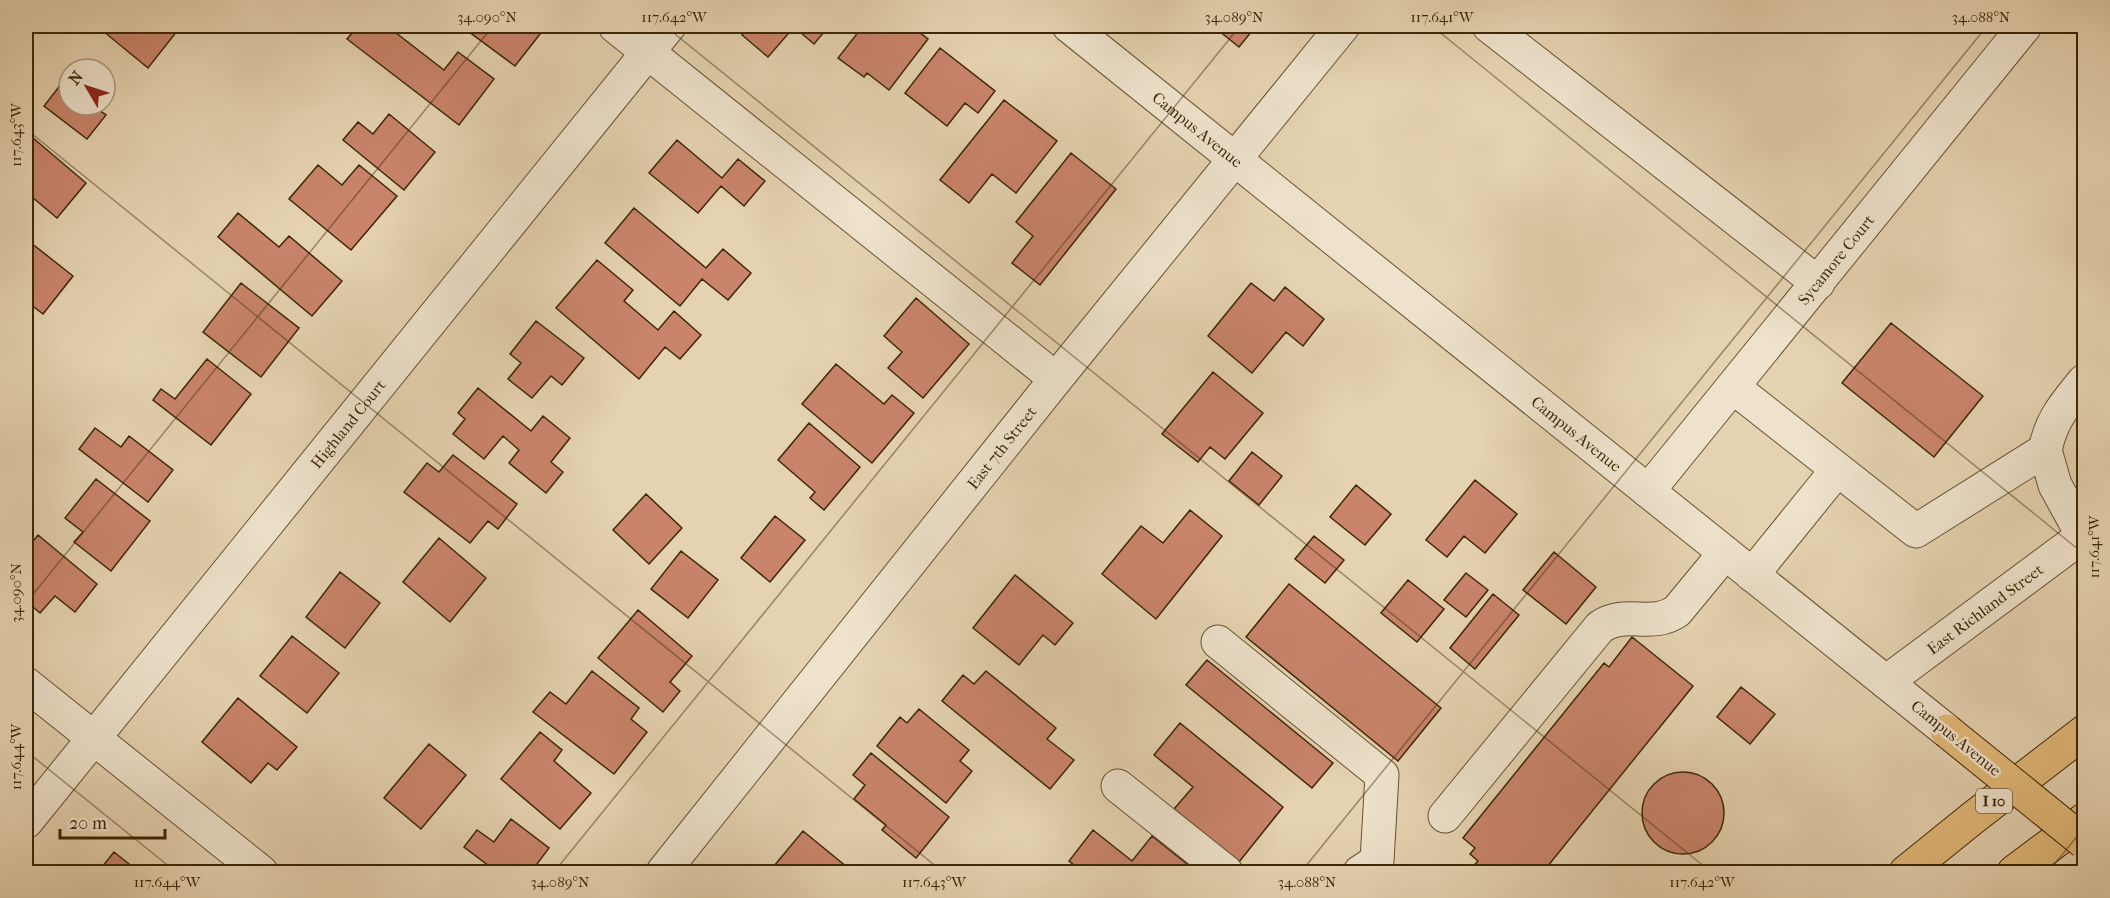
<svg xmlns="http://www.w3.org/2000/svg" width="2110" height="898" font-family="'IM FELL French Canon',serif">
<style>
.building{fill:#c9846b;stroke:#3c2706;stroke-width:1.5}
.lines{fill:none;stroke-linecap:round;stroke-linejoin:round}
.minor-casing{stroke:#665230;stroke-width:35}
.highway-casing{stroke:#3c2706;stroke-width:35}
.minor{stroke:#eee2cc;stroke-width:33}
.highway{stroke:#e2b978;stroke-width:33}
.major-bridge-casing{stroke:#3c2706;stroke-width:35;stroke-linecap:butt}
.major-bridge{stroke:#e2b978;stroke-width:33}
.ticks{fill:none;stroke:#3c2706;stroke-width:1.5;stroke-opacity:0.45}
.labels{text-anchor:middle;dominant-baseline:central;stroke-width:5;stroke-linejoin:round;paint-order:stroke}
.shield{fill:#eee2cc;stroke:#715f41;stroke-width:1.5}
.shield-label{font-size:15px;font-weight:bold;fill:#3c2706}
.street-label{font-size:16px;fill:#3c2706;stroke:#eee2cc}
.neatline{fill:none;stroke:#3c2706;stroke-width:2}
.ticks-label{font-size:15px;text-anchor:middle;fill:#3c2706}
</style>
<rect width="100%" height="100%" fill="#e5d2b0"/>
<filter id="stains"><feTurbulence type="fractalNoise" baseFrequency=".00333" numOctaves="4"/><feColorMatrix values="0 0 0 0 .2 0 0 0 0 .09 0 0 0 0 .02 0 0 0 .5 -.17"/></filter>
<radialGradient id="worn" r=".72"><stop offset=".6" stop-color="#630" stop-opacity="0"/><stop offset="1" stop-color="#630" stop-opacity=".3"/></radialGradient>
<path class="building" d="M107,26H181L148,68L103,31Z
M358,26H387L444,70L458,52L494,79L459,125L347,39Z
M461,26H530L540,34L515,66Z
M749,26H829L814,44L794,27L768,57L742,35Z
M863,26H911L928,39L889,90L867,73L864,77L838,58Z
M1215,26H1256L1239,47L1214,27Z
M940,48L995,91L978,113L965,103L947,126L905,93Z
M79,61L89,69H73Z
M69,74V105H92L106,115L87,139L44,106Z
M1004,100L1057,141L1016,193L992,174L969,203L940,180Z
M389,114L435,152L404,190L343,140L358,122L373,134Z
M26,132L86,183L57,218L26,192Z
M677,140L722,178L738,159L765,181L744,206L721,186L698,213L649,173Z
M1071,153L1116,189L1040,285L1012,263L1033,236L1016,222Z
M318,165L342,185L359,165L397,196L351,250L289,199Z
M634,208L706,268L723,249L751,273L728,300L702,279L680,306L605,243Z
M238,213L279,247L289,236L342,281L312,316L218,237Z
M26,239L73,276L43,314L26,301Z
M597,260L633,290L624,301L658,330L674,311L701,335L680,359L665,347L639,379L556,308Z
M241,283L299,328L261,377L203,332Z
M1251,283L1274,301L1285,287L1324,319L1303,346L1286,332L1252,373L1208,336Z
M916,298L969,344L923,398L888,368L902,352L884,336Z
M536,321L584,358L562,385L551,376L532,398L508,379L521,363L510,354Z
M1891,323L1983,396L1934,457L1842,383Z
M207,359L251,394L211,445L153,400L161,389L175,399Z
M836,364L884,404L892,395L914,413L872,463L802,404Z
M1213,372L1263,413L1225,459L1210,447L1198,462L1162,434Z
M478,388L531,431L543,416L570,438L551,462L563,472L546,493L509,463L519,450L503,436L484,459L453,434L465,419L458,413Z
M809,423L860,467L824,510L810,498L815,492L778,460Z
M95,428L121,447L129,436L173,470L148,502L79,449Z
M1252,452L1282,476L1259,505L1229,481Z
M453,455L517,504L498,529L488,521L470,543L404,492L427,463L439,472Z
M96,479L150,521L111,571L74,542L83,532L65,518Z
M1475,480L1517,514L1485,553L1464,536L1447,557L1426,540Z
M1356,485L1391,514L1365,545L1330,517Z
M646,494L682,528L649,564L613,530Z
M1190,510L1222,536L1156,619L1102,574L1141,526L1163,543Z
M775,516L805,540L770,582L741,558Z
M38,535L97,584L75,612L55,596L40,613L26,601V550Z
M1314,536L1344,560L1325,583L1295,559Z
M439,538L486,578L450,622L403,582Z
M681,551L718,580L688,618L651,589Z
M1554,552L1596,587L1566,624L1523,590Z
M340,572L380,603L345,648L306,617Z
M1466,573L1488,590L1466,617L1444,600Z
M1015,575L1073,623L1055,645L1043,635L1019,665L973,628Z
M1408,580L1444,609L1417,642L1381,613Z
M1289,584L1441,708L1398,761L1246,637Z
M1493,594L1519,615L1475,669L1450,648Z
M638,610L692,656L670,682L680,691L663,712L598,658Z
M292,636L339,673L307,713L260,676Z
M1632,637L1693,686L1543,872H1468L1478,861L1470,854L1475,848L1463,838L1604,663L1609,667Z
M1207,660L1333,763L1312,788L1186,685Z
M592,671L639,708L631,719L647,732L614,774L533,712L550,692L566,704Z
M986,671L1056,728L1047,739L1074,760L1050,789L942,701L963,675L974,684Z
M1741,687L1775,714L1750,744L1717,717Z
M238,698L297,747L277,770L268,763L251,783L202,742Z
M919,709L969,750L960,761L972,771L946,803L877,746L900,717L907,723Z
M1180,723L1283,807L1239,862L1174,809L1193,787L1154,755Z
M540,732L562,750L554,761L591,793L560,829L501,779Z
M429,744L466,775L421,829L384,798Z
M871,753L949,817L916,858L882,830L886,825L854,799L865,785L853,775Z
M1642 813a41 41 0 1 1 82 0a41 41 0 1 1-82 0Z
M511,819L549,848L531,872H497L464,847L477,830L494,842Z
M1093,830L1132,861L1152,836L1197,872H1083L1069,861Z
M803,831L853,872H769Z
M114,852L139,872H98Z"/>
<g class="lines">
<defs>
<g id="minor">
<path d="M615,26L1056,379"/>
<path id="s1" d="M1069,26L1947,731"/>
<path d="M1489,26L1818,283"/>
<path d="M1733,387L1916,531L2045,450L2055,485L2083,536"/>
<path d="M2045,450C2052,418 2064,406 2084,381"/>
<path id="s2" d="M1648,491L2025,26"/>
<path d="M1752,575L1837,470"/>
<path d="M1218,642L1382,775L1377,861L1360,872"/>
<path id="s3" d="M1886,682L2084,535"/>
<path d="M26,684L261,872"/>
<path d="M1118,786L1226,872"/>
<path d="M1445,816L1600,627C1626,609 1652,629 1677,611L1725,553"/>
<path id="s4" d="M26,822L669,26"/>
<path id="s5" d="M663,872L1056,379L1343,26"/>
</g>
<path id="highway" d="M1906,872L1974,817L2084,732
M2014,872L2084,820"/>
</defs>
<use href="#minor" class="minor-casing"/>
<use href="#highway" class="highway-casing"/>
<use href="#minor" class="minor"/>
<use href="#highway" class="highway"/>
<defs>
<path id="major-bridge" d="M1947,731L2084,842"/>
</defs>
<use href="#major-bridge" class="major-bridge-casing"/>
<use href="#major-bridge" class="major-bridge"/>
</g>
<path class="ticks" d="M665,26L1711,872M1432,26L2084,554M26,129L943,872M26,603L493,26M26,751L176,872M554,872L1240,26M1301,872L1987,26M2048,872L2084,828"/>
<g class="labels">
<rect class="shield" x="1976" y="789" width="36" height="24" rx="4.5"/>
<g class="shield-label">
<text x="1994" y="801">I 10</text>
</g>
<g class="street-label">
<text stroke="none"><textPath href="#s1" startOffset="165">Campus Avenue</textPath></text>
<text stroke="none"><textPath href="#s2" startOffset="298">Sycamore Court</textPath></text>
<text stroke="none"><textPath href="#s4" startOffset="512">Highland Court</textPath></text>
<text stroke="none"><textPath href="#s1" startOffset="651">Campus Avenue</textPath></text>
<text stroke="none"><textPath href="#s5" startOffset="543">East 7th Street</textPath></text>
<text stroke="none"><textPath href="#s3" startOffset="123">East Richland Street</textPath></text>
<text transform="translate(1956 738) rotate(39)">Campus Avenue</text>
</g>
</g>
<rect width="2110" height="898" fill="none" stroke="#e5d2b0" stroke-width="66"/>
<g transform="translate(87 87) rotate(309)"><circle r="28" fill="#eee2cc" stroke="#a7977d" stroke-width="1.5"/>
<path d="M0-4.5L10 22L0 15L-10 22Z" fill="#8f2418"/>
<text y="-9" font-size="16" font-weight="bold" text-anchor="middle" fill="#3c2706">N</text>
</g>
<path d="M60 829v9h105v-9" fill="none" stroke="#3c2706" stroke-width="3"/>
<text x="69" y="829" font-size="18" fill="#3c2706" stroke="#eee2cc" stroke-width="4.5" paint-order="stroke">20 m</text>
<rect x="33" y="33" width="2044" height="832" class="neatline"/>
<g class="ticks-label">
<text x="487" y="22">34.090°N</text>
<text x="674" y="22">117.642°W</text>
<text x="1234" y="22">34.089°N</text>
<text x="1442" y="22">117.641°W</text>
<text x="1981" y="22">34.088°N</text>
<text transform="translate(16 135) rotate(-90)" y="5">117.643°W</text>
<text transform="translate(2094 547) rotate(-90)" y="5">117.641°W</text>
<text transform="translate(16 593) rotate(-90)" y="5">34.090°N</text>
<text transform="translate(16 757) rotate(-90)" y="5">117.644°W</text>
<text x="167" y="887">117.644°W</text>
<text x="560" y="887">34.089°N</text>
<text x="934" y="887">117.643°W</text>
<text x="1307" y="887">34.088°N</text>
<text x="1702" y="887">117.642°W</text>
</g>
<rect width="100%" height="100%" filter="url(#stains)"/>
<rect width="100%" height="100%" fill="url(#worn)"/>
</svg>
